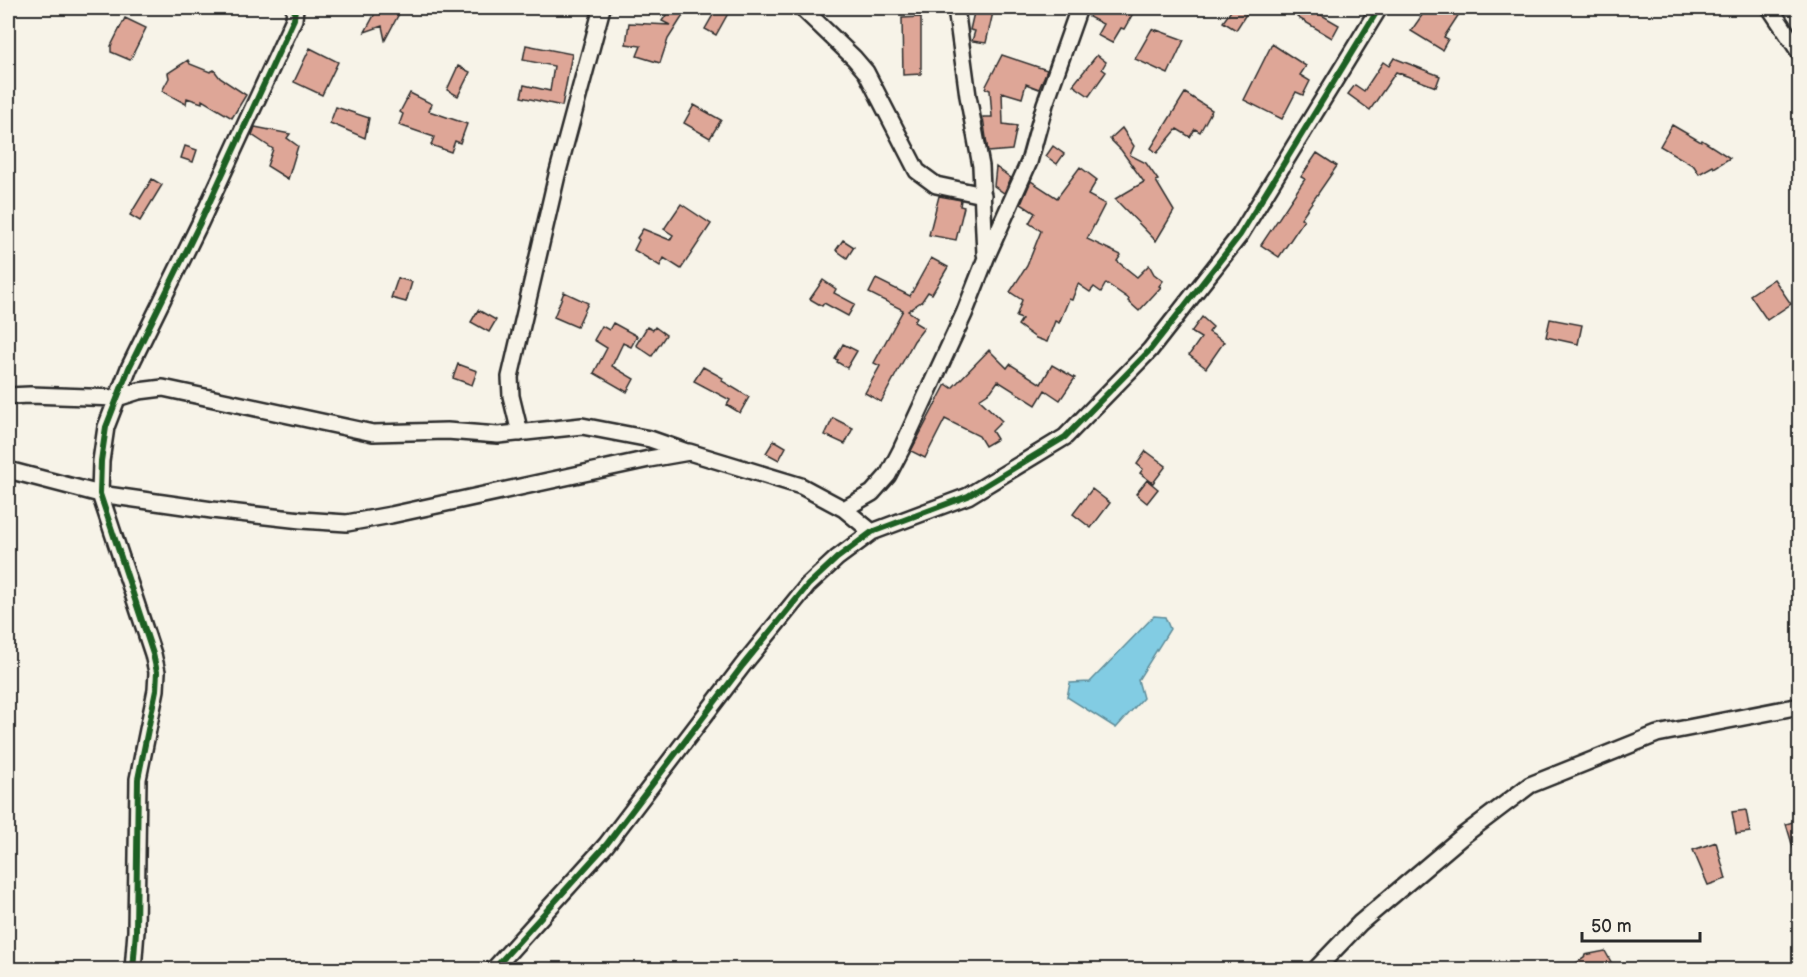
<svg xmlns="http://www.w3.org/2000/svg" width="1807" height="977" font-family="'Balsamiq Sans',sans-serif">
<style>
.water{fill:#82cce3;stroke:#5f8c99;stroke-width:1.5}
.building{fill:#dea697;stroke:#2b2b2b;stroke-width:1.5}
.lines{fill:none;stroke-linecap:round;stroke-linejoin:round}
.minor-casing{stroke:#2b2b2b;stroke-width:20}
.minor{stroke:#f7f3e8;stroke-width:15}
.cycleway-casing{stroke:#f7f3e8;stroke-width:10}
.cycleway{stroke:#1b5e20;stroke-width:6}
</style>
<rect width="100%" height="100%" fill="#f7f3e8"/>
<filter id="ink" filterUnits="userSpaceOnUse"><feTurbulence type="fractalNoise" baseFrequency=".0167" numOctaves="2"/><feDisplacementMap in="SourceGraphic" scale="12" xChannelSelector="R" yChannelSelector="G"/><feConvolveMatrix kernelMatrix="1 2 1 2 8 2 1 2 1" color-interpolation-filters="sRGB"/></filter>
<g filter="url(#ink)">
<path class="water" d="M1154,616L1165,617L1170,629L1138,680L1143,698L1116,728L1067,697L1070,683L1090,682Z"/>
<path class="building" d="M378,8H402L385,40L382,26L365,32Z
M671,8L684,14L668,39L660,63L637,56L641,46L626,44L629,23L670,25L662,21Z
M717,8H731L716,35L705,29Z
M975,8H994L986,43L972,41L975,31L970,30Z
M1094,8H1136L1124,29L1121,28L1112,43L1097,35L1103,24L1089,17Z
M1233,8H1250L1236,30L1223,22Z
M1303,8H1322L1318,13L1339,25L1332,38L1297,17Z
M1427,8H1463L1444,37L1448,39L1442,50L1411,31Z
M921,17V74L903,75L902,18Z
M125,18L146,28L130,60L111,52V46Z
M1152,29L1157,31V30L1184,40L1168,74L1135,59Z
M1272,44L1306,66L1300,75L1310,81L1303,95L1296,92L1282,119L1244,100Z
M526,45L572,54L562,106L521,97L524,85L550,91L554,66L523,60Z
M310,48L338,62L322,95L294,82Z
M1002,55L1047,70L1039,89L1026,84L1022,98L1002,92L1003,124L1017,126L1012,150L988,152L983,117H992L990,90L985,88Z
M1097,55L1106,62L1102,69L1106,72L1089,96L1073,85Z
M1394,58L1440,76L1436,87L1396,72L1370,110L1348,94L1355,85L1364,91L1383,62L1389,66Z
M188,60L190,64L210,72L214,70L220,78L246,95L232,118L202,100V103L187,98L186,104L162,91L169,78L168,73Z
M458,66L470,72L458,96L447,90Z
M410,93L432,104L429,111L467,124L460,143L455,141L451,152L431,145L434,137L399,125L403,114L400,112Z
M1185,93L1212,110L1200,132L1195,129L1190,137L1177,129L1157,153L1151,148Z
M694,105L721,120L710,138L684,123Z
M336,107L369,118L365,138L330,123Z
M1672,125L1701,142L1702,140L1730,158L1714,168L1713,166L1699,174L1694,166L1660,146Z
M255,127L290,134L287,138L298,146L288,179L267,166L273,149L252,135Z
M1122,128L1134,146L1130,155L1146,163L1158,180L1156,181L1174,211L1156,241L1115,199L1144,182L1121,150L1110,139Z
M185,146L197,150L193,162L181,158Z
M1053,146L1064,154L1057,164L1046,156Z
M1317,153L1337,166L1301,218L1304,220L1279,257L1261,245L1305,179L1301,177Z
M996,167L1011,178L1004,193L994,186Z
M1080,167L1097,180L1088,195L1105,204L1087,239L1121,255L1117,261L1137,277L1149,265L1154,274L1163,281L1159,286L1161,287L1139,311L1128,301L1129,299L1106,283L1101,292L1094,287L1090,292L1078,284L1072,300L1069,299L1059,323L1055,321L1047,342L1036,338L1018,325L1022,319L1016,317L1022,300L1010,292L1027,266L1041,231L1029,223L1035,213L1021,204L1031,181L1057,198Z
M152,179L162,185L140,221L130,215Z
M939,196L961,200L960,206L964,207L956,240L929,235Z
M681,204L711,224L681,269L664,258L660,266L634,250L639,240L637,238L643,229L670,240L673,235L664,229Z
M843,240L854,247L847,258L836,250Z
M931,258L948,267L932,294L928,292L922,301L908,311L917,317L914,322L924,328L914,341L881,402L865,393L880,366L874,363L903,310L869,293L876,279L910,296Z
M398,278L412,282L406,302L391,298Z
M1774,279L1791,304L1767,320L1750,295Z
M823,280L836,289L834,293L855,304L848,316L824,303L822,306L810,299Z
M564,292L588,303L577,327L554,317Z
M478,310L496,320L489,332L471,322Z
M1202,317L1213,327L1209,332L1224,342L1206,368L1189,355L1201,338L1191,332Z
M1550,319L1582,325L1578,344L1546,337Z
M613,323L637,336L631,347L623,343L612,366L634,379L627,392L594,373L607,348L594,340L602,326L609,330Z
M647,327L653,330L655,327L666,335L652,356L636,345Z
M843,344L857,351L847,368L837,362L838,360L835,359Z
M989,350L1007,368L1010,364L1041,384L1052,365L1075,378L1060,400L1045,390L1036,405L998,381L991,391L979,399L1002,421L992,431L997,439L985,446L979,436L945,419L925,458L911,451L946,384L952,388Z
M458,364L477,371L472,385L453,378Z
M703,367L723,378L722,381L749,397L740,413L727,405L730,400L694,381Z
M833,418L853,428L845,444L825,435Z
M774,440L786,447L779,460L766,453Z
M1146,451L1166,466L1153,483L1140,473L1143,469L1137,464Z
M1147,480L1158,489L1147,503L1136,494Z
M1092,489L1110,503L1091,528L1073,514Z
M1746,810L1750,832L1736,834L1732,812Z
M1800,820V857H1796L1786,824Z
M1716,842L1726,879L1708,885L1693,850Z
M1605,951L1615,969H1567L1584,958L1585,955Z"/>
<g class="lines">
<defs>
<path id="minor" d="M802,8L854,58L866,72L917,171L936,185L983,195
M956,8L968,96L981,166L985,254
M1770,8L1800,53
M8,396L30,395L117,398L139,391L163,388L373,433L447,431L498,435L582,426L650,439L687,452
M520,433L511,396L510,377L557,175L602,8
M8,470L100,494L212,510L301,520L347,523L391,515L649,459L689,452L801,486L844,509L872,532
M844,509L872,493L888,475L901,450L964,314L986,258L1029,162L1045,104L1079,8
M133,970L136,931L138,779L156,690L157,672L153,654L100,494L101,461L106,427L129,368L200,223L294,19L295,8
M493,970L606,845L743,665L808,585L837,558L872,532L968,496L1065,437L1150,350L1240,235L1379,8
M1315,970L1360,923L1464,835L1530,785L1657,734L1800,706"/>
</defs>
<use href="#minor" class="minor-casing"/>
<use href="#minor" class="minor"/>
<defs>
<path id="cycleway" d="M133,970L136,931L138,779L156,690L157,672L153,654L100,494L101,461L106,427L129,368L200,223L294,19L295,8
M493,970L606,845L743,665L808,585L837,558L872,532L968,496L1065,437L1150,350L1240,235L1379,8"/>
</defs>
<use href="#cycleway" class="cycleway-casing"/>
<use href="#cycleway" class="cycleway"/>
</g>
</g>
<rect width="1807" height="977" fill="none" stroke="#f7f3e8" stroke-width="30"/>
<rect x="15" y="15" width="1777" height="947" fill="none" stroke="#2b2b2b" stroke-width="2" filter="url(#ink)"/>
<path d="M1582 932v9h118v-9" fill="none" stroke="#2b2b2b" stroke-width="3"/>
<text x="1591" y="932" font-size="18" fill="#2b2b2b" stroke="#f7f3e8" stroke-width="4.5" paint-order="stroke">50 m</text>
</svg>
